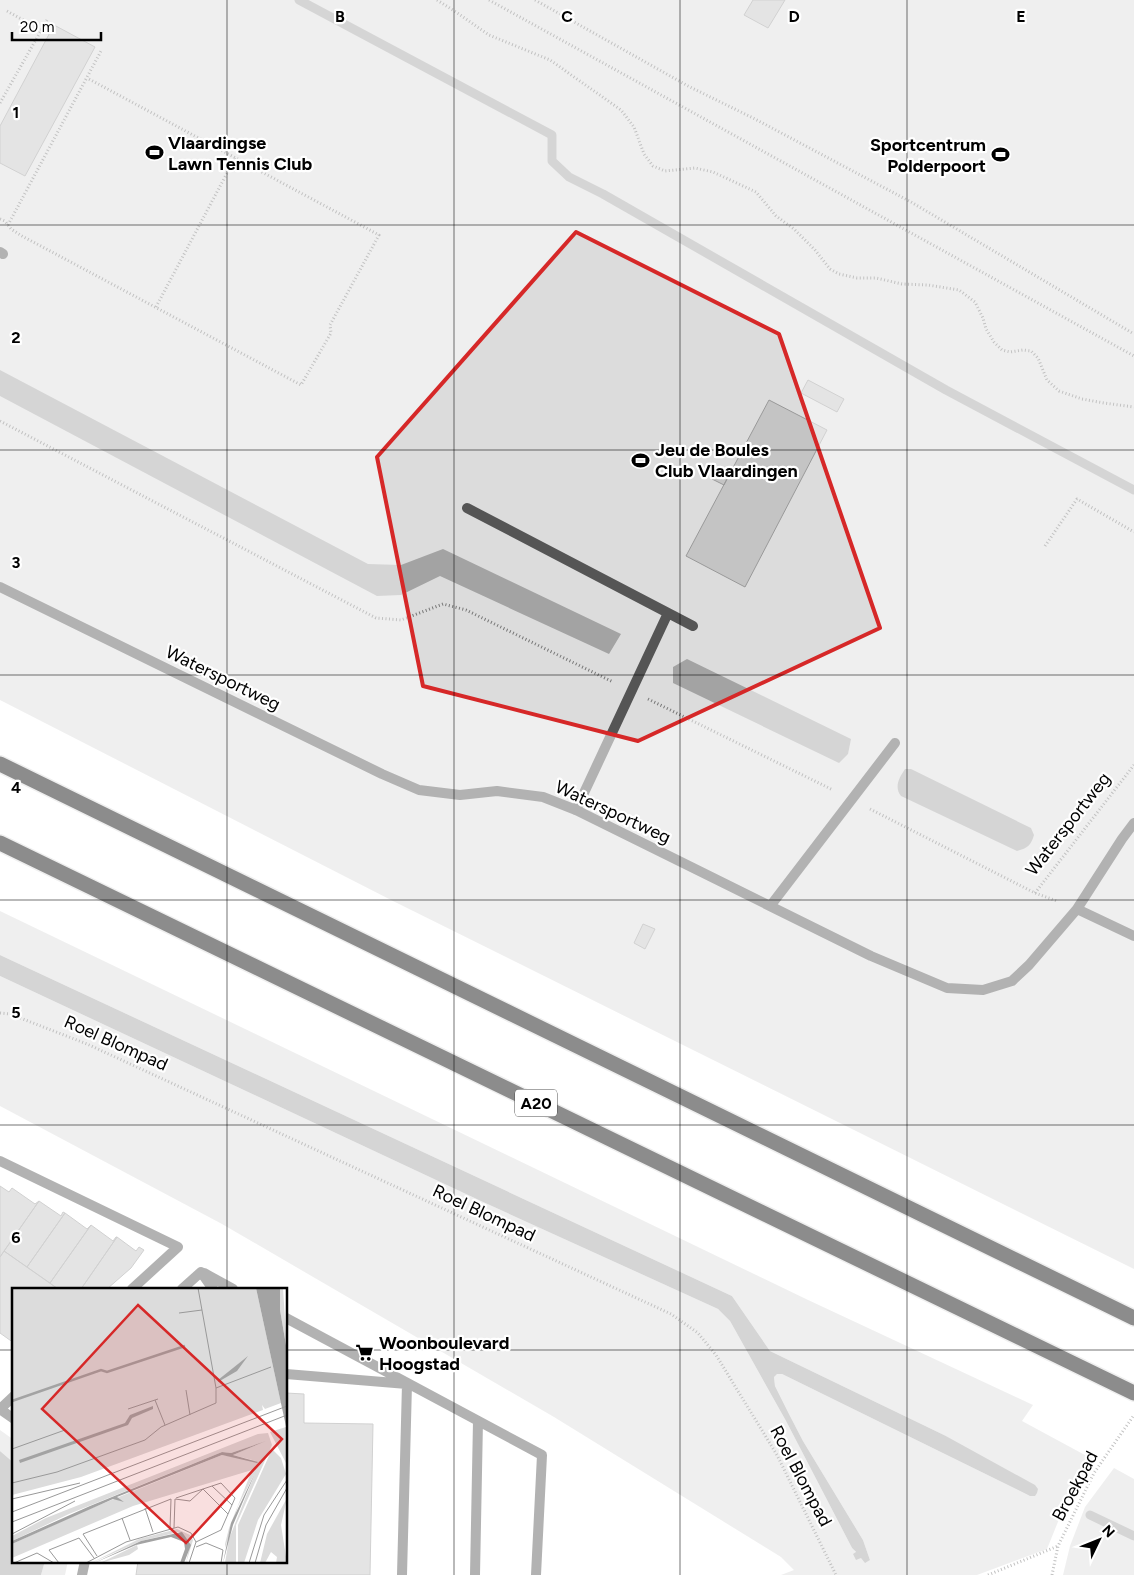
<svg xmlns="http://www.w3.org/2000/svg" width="1134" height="1575" font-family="Figtree,sans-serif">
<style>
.green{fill:#dcdcdc}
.water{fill:#a3a3a3}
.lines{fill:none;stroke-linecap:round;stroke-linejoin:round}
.stream{stroke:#a3a3a3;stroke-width:9}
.building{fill:#c4c4c4;stroke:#999}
.highway-casing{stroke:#dbdbdb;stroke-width:18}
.path{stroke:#777;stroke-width:3;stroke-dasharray:1 2.5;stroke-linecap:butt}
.lane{stroke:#555;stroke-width:10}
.street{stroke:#555;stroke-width:10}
.highway{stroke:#000;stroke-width:15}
.marked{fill:none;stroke:#d62828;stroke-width:4;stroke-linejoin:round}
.grid{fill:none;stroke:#000;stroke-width:1;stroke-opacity:0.55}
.labels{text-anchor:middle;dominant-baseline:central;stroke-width:4.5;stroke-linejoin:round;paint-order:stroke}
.shield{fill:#fff;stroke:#4c4c4c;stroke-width:1}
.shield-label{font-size:16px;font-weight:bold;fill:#000}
.poi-label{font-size:18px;font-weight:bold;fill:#000;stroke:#fff;text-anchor:start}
.street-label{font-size:18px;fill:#000;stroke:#fff}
.inset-river{fill:none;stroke:#a3a3a3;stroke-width:2.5}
.inset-road{fill:none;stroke:#999;stroke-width:1}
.view{fill:#d62828;fill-opacity:0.15;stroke:#d62828;stroke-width:2.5}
.inset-edge{fill:none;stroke:#000;stroke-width:2.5}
.grid-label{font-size:16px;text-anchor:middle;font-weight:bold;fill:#000;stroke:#fff;stroke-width:4.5;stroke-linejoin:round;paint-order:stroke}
</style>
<rect width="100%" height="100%" fill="#fff"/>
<path class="green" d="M0,0H1134V1269L393,901L0,700Z
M0,911L806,1299L1033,1405L1022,1421L1096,1461L1064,1507L1047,1549L977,1575H781L794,1570L781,1557L554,1417L222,1224L0,1106V976L483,1202L718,1309L730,1321L786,1421L852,1548L861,1558L870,1560L863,1540L803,1441L789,1414L775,1386L774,1377L776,1374H782L1030,1496L944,1435L770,1351L732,1296L0,955Z
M0,1430L14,1440V1463L0,1451Z
M1114,1468L1134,1479V1575H1063L1070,1546L1085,1507Z
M45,1561H68L65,1575H41Z"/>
<path class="water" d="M0,370L368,564L401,565L443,549L621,634L609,654L440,576L401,595L377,596L0,396Z
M687,659L851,739L848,754L839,763L673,683V667Z
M905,769H911L1031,828L1034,835C1031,845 1028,848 1017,851L901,796C894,787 899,778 905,769Z
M0,955L732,1296L770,1351L944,1435L1035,1485L1038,1489L1037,1493L1035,1496H1030L782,1374H777L774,1377L775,1386L789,1414L803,1441L863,1540L870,1560L865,1563L861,1558L856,1560L853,1554L856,1552L852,1548L786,1421L730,1321L718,1309L483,1202L0,976Z
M0,1451L14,1463V1561H45L41,1575H0Z"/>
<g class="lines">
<path class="stream" d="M299,0L552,135V161L569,177L603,194L946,390L1134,490
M1090,1515L1134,1536"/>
</g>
<path class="building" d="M753,0H785L768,28L744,15Z
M54,25L95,47L25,176L0,163V126Z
M808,380L844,399L837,412L801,393Z
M769,400L827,430L745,587L686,556Z
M718,467L730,473L724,485L712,479Z
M643,924L655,929L645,949L634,943Z
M0,1186L9,1192L12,1188L35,1204L39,1201L0,1257Z
M39,1201L61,1216L63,1212L65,1213L27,1267L4,1251Z
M65,1213L87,1229L91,1225L50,1283L27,1267Z
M91,1225L113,1241L116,1237H117L81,1289H58L50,1283Z
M117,1237L136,1251L139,1247L144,1250L131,1268L107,1289H81Z
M4,1251L58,1289H14V1343L0,1333V1257Z
M286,1393L304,1394V1423L373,1424L370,1575H136L138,1561H286Z"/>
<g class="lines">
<defs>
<path id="highway" d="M0,764L1134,1318
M0,843L1134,1393"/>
</defs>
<use href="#highway" class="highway-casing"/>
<path class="path" d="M437,0L456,12L489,35L550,60L621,110L634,127L644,154L653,166L665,171L695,168L713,172L756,192L776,216L794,229L815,250L830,269L839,274L857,278H876L902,284L928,285L959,290L975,302L983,318L986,329L994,342L1002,350L1010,352L1023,350L1031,351L1038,358L1047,380L1059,391L1082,399L1104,403L1134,407
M489,0L1134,356
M535,0L688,86L755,119L911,202L1134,334
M7,11L41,30
M0,103L47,20
M0,219L5,221L11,229L22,236L301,385L331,333L330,325L379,235L87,78
M8,225L101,51
M156,307L235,158
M0,421L376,618L401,620L443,604L466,610L613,682
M1045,546L1077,499L1134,532
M648,699L833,790
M870,809L1035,893L1057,901
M1035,893L1134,765
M0,1013L10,1014L87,1044L671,1314L698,1333L716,1355L777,1455L836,1575
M988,1575L1058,1546
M1052,1575L1058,1546L1094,1473L1134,1415"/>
<path class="lane" d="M0,252L3,254
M467,508L693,626
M576,810L668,613
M771,905L895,743
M0,1161L178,1247L132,1289
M204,1273L233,1289
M182,1289L201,1272L213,1289
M286,1318L542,1455L536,1575
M286,1374L407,1384L402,1575
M0,1409L14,1396
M475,1575L478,1421"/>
<path class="street" d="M0,587L382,774L419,790L460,795L497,791L543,797L576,810L871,956L947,988L983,990L1012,981L1029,965L1077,909L1122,839L1134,823
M1077,909L1134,936
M0,1409L14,1419
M82,1575L85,1561"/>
<use href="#highway" class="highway"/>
</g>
<path d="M0 0H1134V1575H0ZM576,232L779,334L880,628L638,741L423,686L377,457Z" fill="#fff" fill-opacity=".55" fill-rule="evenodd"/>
<path class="marked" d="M576,232L779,334L880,628L638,741L423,686L377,457Z"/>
<path class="grid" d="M227,0V1289M454,0V1575M680,0V1575M907,0V1575M0,225H1134M0,450H1134M0,675H1134M0,900H1134M0,1125H1134M0,1350H14M286,1350H1134M227,1561V1575"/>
<defs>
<symbol id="stadium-bare" viewBox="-9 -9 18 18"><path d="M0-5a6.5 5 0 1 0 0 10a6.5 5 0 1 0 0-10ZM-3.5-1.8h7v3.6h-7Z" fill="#000" stroke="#fff" stroke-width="2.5" paint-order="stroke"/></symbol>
<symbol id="supermarket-bare" viewBox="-9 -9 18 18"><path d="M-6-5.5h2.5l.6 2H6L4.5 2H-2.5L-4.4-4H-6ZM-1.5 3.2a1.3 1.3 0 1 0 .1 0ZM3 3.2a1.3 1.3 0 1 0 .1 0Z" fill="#000" stroke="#fff" stroke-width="2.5" paint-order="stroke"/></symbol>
</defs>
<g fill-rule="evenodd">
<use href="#stadium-bare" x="142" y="140" width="25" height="25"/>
<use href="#stadium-bare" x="988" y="142" width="25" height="25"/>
<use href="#stadium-bare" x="628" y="448" width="25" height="25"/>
<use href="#supermarket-bare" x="352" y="1340" width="25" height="25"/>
</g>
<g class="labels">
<rect class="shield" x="515" y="1089.5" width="42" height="27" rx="4"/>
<g class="shield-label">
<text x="536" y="1103">A20</text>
</g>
<g class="poi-label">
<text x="168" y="143">Vlaardingse<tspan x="168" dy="21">Lawn Tennis Club</tspan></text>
<text x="986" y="145" text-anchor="end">Sportcentrum<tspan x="986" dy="21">Polderpoort</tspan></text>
<text x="655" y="450">Jeu de Boules<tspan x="655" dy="21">Club Vlaardingen</tspan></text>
<text x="379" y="1343">Woonboulevard<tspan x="379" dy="21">Hoogstad</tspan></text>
</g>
<g class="street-label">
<text transform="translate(223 678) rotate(26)">Watersportweg</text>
<text transform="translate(613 812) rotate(25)">Watersportweg</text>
<text transform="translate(1068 824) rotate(-52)">Watersportweg</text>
<text transform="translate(116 1043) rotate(24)">Roel Blompad</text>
<text transform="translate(484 1213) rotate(25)">Roel Blompad</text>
<text transform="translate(801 1476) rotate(62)">Roel Blompad</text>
<text transform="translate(1075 1486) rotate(-62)">Broekpad</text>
</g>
</g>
<g transform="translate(12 1288)">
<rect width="275" height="275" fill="#fff"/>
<path d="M0,0H244L269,115L253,121L250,117L251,122L69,189L0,207ZM268,0H271L275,63L268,22ZM274,139L275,143V177L258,144ZM256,145L260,157L224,237V275H213L217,251L244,183L226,218L213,260V256L217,240L240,182L121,218L0,270V256L70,224L210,167L244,173L221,167L254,153L219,165L210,164L57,226L0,253V248L34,230L246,146ZM260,161L269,170L274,186L246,232L232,275H226V237ZM275,210L269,237L275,275H264L265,269L259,264L253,275H248L255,246ZM165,241L178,247L181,252L174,275L178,255L167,244L129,253L79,275L127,251ZM125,257L126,261L117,267L88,275Z" fill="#dcdcdc"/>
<path d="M244,0H268V22L275,63V143ZM236,68L225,83L206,94V92ZM141,118V121L120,130L116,137L8,175L7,172L113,135L118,127ZM254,153L221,167L246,174L245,175L210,167L105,209L112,214L101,211L0,256V253L78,218L210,164L219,165ZM244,183L221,237L211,275L219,235ZM170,244L179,257L172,275H168L173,261L172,254L159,249L124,257L82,275L129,253Z" fill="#a3a3a3"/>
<path class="inset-river" d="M0,113L89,82L95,84L173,58"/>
<path class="inset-road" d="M167,25L190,22M204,100L259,79M174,102L178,127M143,112L153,137M116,121L146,111M0,161L53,142M0,195L45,184L133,152L149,139L204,115V100L186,0M200,198L220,217M164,210L209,195L223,210L216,226M0,211L68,195M133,220L141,244M0,224L275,118M110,230L118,252M0,234L275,127M162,240L163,211L178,213L191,201L216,226L209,242L184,254M0,246L63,213M184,259L194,255L211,262L209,275M85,268L71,246L159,211L158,241M2,275L25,265L42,275M47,275L37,262L67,250L82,270M74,275L114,254L166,239L179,245L184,254L177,275M237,275L252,227L275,192M243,275L254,237L275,200"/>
<path class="view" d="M126,17L270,151L174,255L30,121Z"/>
<rect width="275" height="275" class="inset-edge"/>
</g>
<g class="grid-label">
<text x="340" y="22">B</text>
<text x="567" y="22">C</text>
<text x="794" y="22">D</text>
<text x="1021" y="22">E</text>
<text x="16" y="118">1</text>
<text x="16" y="343">2</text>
<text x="16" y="568">3</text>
<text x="16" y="793">4</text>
<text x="16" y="1018">5</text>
<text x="16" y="1243">6</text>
</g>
<g transform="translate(1099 1540) rotate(47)" stroke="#ffffff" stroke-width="4" paint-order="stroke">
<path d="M0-4L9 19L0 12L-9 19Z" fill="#000000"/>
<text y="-8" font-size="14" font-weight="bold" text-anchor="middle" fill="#000000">N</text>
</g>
<path d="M12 32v8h89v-8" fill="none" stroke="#000000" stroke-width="2.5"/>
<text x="20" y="32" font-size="15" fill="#000000" stroke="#ffffff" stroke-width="4" paint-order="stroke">20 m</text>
</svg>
